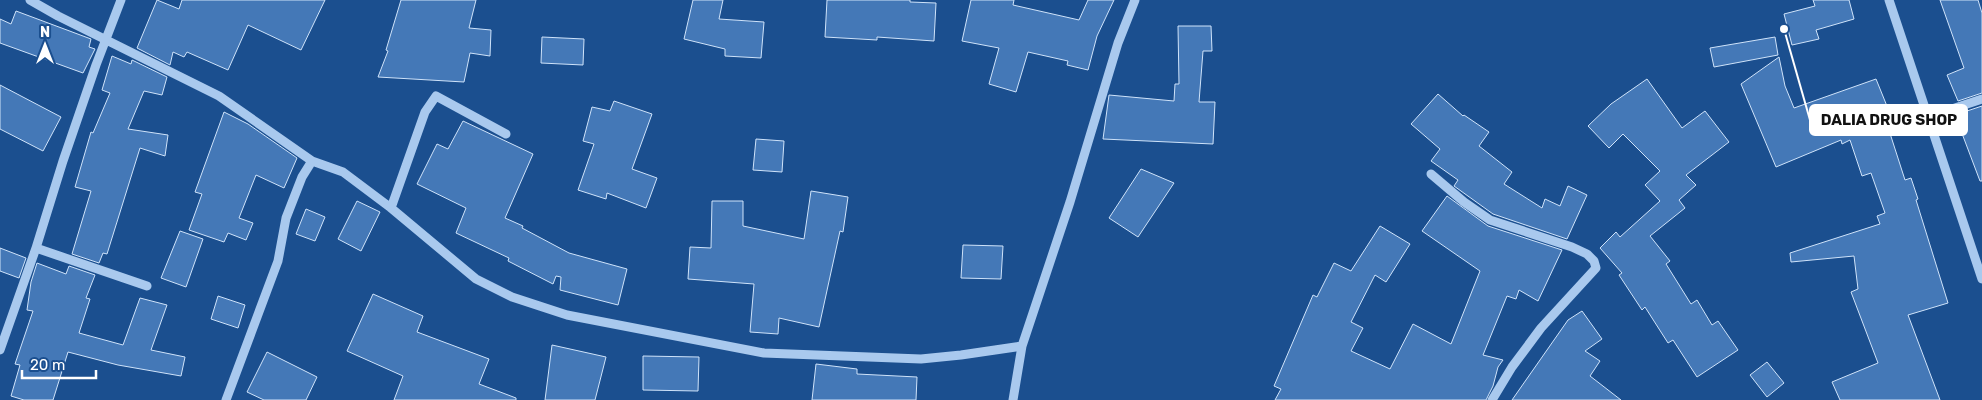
<svg xmlns="http://www.w3.org/2000/svg" width="1982" height="400" font-family="Rubik,sans-serif">
<style>
.building{fill:#4478b7;stroke:#cfe3fa}
.lines{fill:none;stroke-linecap:round;stroke-linejoin:round}
.minor{stroke:#a9c9ee;stroke-width:9}
.leader{fill:none;stroke:#fff;stroke-width:2}
.callout-dot{fill:#fff;stroke:#1b4f8f;stroke-width:2}
.callout{fill:#fff;stroke:#fff;stroke-width:2}
.callout-label{font-size:15px;text-anchor:middle;font-weight:bold;fill:#111}
</style>
<rect width="100%" height="100%" fill="#1b4f8f"/>
<path class="building" d="M157,0L179,9L182,0H325L301,50L248,25L228,70L187,52L184,57L173,52L170,65L137,48Z
M401,0H476L469,28L491,30L490,56L470,53L464,82L378,77L388,51L386,50Z
M693,0H723L719,19L764,22L761,58L725,56V49L684,39Z
M827,0H910V2L936,3L934,41L877,37V40L825,37Z
M971,0H1014L1013,5L1079,20L1088,0H1114L1097,36L1088,70L1067,65L1068,61L1028,52L1016,92L989,84L999,48L962,41Z
M1813,0H1849L1854,19L1816,30L1819,39L1792,45L1784,14L1815,6Z
M1940,0H1978L1982,13V93L1958,101L1947,75L1964,68Z
M16,11L91,39L89,47L95,49L83,73L0,43V19L11,24Z
M1178,26H1211L1212,51H1203L1199,102H1215L1213,144L1103,139L1109,95L1174,101L1175,84H1179Z
M542,37L584,39L583,65L541,63Z
M1775,37L1778,55L1714,67L1710,48Z
M112,56L131,64L132,60L167,77L162,95L144,91L128,129L168,135L165,156L140,148L107,254L103,253L99,263L72,254L91,191L75,187L91,132L93,133L110,93L102,90Z
M1779,57L1785,86L1794,108L1876,79L1893,121L1887,124L1905,180L1911,178L1918,199L1916,200L1948,303L1908,315L1940,400H1840L1832,382L1878,363L1851,292L1858,289L1854,256L1791,262L1790,253L1880,224L1877,216L1885,213L1871,173L1862,176L1850,140L1842,144L1841,140L1776,167L1741,84Z
M1647,79L1682,128L1705,111L1729,142L1686,175L1696,185L1679,200L1685,208L1650,236L1670,261L1666,264L1691,304L1697,300L1712,325L1718,321L1738,350L1697,377L1673,340L1668,343L1645,307L1642,310L1619,275L1622,273L1600,248L1616,232L1620,237L1660,201L1645,185L1660,171L1623,134L1609,148L1588,126L1611,104Z
M0,85L61,117L43,151L0,129Z
M1438,94L1463,116L1464,115L1489,132L1479,146L1512,172L1504,184L1542,208L1545,199L1560,206L1568,186L1587,195L1567,239L1493,214L1454,186L1458,180L1431,161L1440,149L1411,124Z
M614,101L652,114L632,169L657,178L646,208L607,193L606,199L578,190L594,144L583,141L592,107L610,111Z
M1982,106V181H1980L1955,115Z
M224,112L248,124L297,158L284,188L256,175L239,218L253,223L246,240L228,233L224,242L189,230L202,194L195,192Z
M463,121L533,154L505,218L523,226L522,228L569,253L627,269L618,305L560,290L561,277L556,276L553,284L508,261L509,258L456,233L466,208L417,184L437,144L448,149Z
M756,139L784,141L782,172L753,170Z
M1141,169L1174,183L1138,237L1109,218Z
M811,191L848,197L843,232L840,231L819,327L779,318L778,334L750,332L754,284L688,279L690,247L711,248L712,201H743V226L804,239Z
M1447,196L1488,226L1562,250L1538,301L1519,290L1516,299L1507,296L1483,355L1503,360L1498,367L1493,386L1486,400H1275L1281,389L1274,386L1313,295L1317,297L1334,263L1351,271L1380,226L1410,244L1386,282L1375,275L1351,322L1363,328L1351,351L1390,369L1413,324L1451,344L1480,271L1422,231Z
M357,201L380,212L361,251L338,239Z
M306,209L325,217L315,241L296,234Z
M180,231L203,239L186,287L161,278Z
M963,245L1003,246L1001,279L961,278Z
M0,248L26,258L19,278L0,271Z
M37,263L66,274L69,266L95,275L86,298L90,299L79,333L123,345L140,298L167,305L151,350L185,357L181,376L118,365L68,352L53,400H24L11,396L20,365L15,364L33,311L27,310L31,282Z
M373,294L423,316L417,332L489,359L479,384L516,398V400H394L403,376L347,351Z
M218,296L245,305L238,328L211,319Z
M1582,311L1602,339L1585,351L1600,361L1590,376L1621,400H1512L1568,320Z
M552,345L606,357L595,400H545Z
M267,352L317,377L306,400H264L247,392Z
M643,356L699,357L698,391L643,390Z
M1767,362L1784,383L1767,397L1750,375Z
M816,364L857,369V374L917,377L916,400H812Z"/>
<g class="lines">
<path class="minor" d="M30,0L58,16L219,96L312,161L343,172L391,208L476,279L512,297L567,315L764,353L921,359L961,355L1022,346L1070,202L1118,43L1135,0
M1889,0L1982,279
M1928,117L1982,99
M1431,174L1464,202L1490,220L1572,247L1587,254L1594,261L1596,268L1541,328L1512,367L1492,400
M391,208L425,112L436,96L506,134
M36,248L147,286
M0,350L36,248L63,161L96,65L121,0
M226,400L278,261L286,218L302,177L312,161
M1013,400L1022,346"/>
</g>
<path class="leader" d="M1784 29L1810 120"/>
<circle class="callout-dot" cx="1784" cy="29" r="5"/>
<rect class="callout" x="1810" y="105" width="157" height="30" rx="5"/>
<g class="callout-label">
<text x="1889" y="125">DALIA DRUG SHOP</text>
</g>
<g transform="translate(45 45)" stroke="#1b4f8f" stroke-width="4" paint-order="stroke">
<path d="M0-4L9 19L0 12L-9 19Z" fill="#ffffff"/>
<text y="-8" font-size="14" font-weight="bold" text-anchor="middle" fill="#ffffff">N</text>
</g>
<path d="M22 370v8h74v-8" fill="none" stroke="#ffffff" stroke-width="2.5"/>
<text x="30" y="370" font-size="15" fill="#ffffff" stroke="#1b4f8f" stroke-width="4" paint-order="stroke">20 m</text>
</svg>
